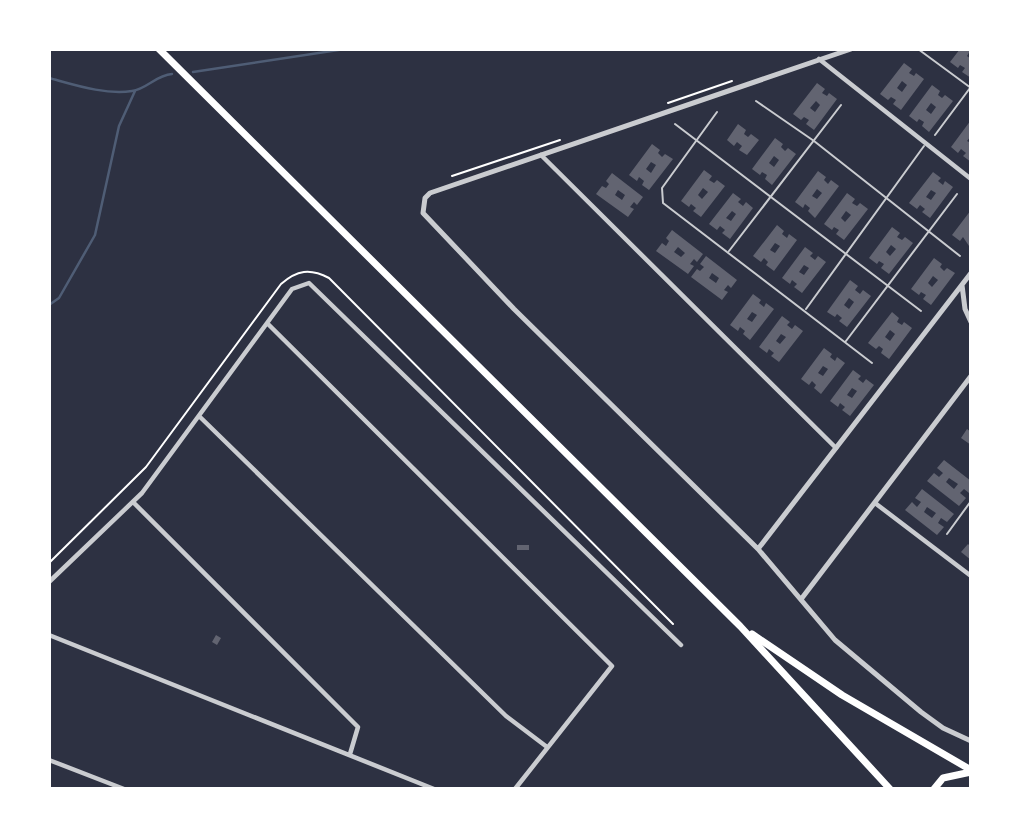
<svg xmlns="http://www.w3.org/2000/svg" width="1020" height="838" font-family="Inter,sans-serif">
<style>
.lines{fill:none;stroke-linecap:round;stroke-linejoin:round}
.stream{stroke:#4f5d75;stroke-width:2.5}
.building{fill:#626471;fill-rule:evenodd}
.path{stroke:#fff;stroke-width:2}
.service{stroke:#caccd0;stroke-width:2}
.minor{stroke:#caccd0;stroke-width:4.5}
.tertiary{stroke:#caccd0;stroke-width:5}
.primary{stroke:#fff;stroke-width:7}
</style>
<rect width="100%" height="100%" fill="#2d3142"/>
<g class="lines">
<path class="stream" d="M193,72L345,49
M49,78C75,85 105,95 132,91C147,89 156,75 172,74
M49,305L59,298L95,235L119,126L135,91"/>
</g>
<path class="building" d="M960,49H971L967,56L971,59V78L962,72L965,68L960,65L958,68L950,62Z
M904,63L912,69L909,73L914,76L916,73L924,79L901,110L893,104L896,100L891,97L888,100L880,94ZM902,81L907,85L902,92L897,88Z
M817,83L825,89L822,93L827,96L829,93L837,99L814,130L806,124L809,120L804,117L801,120L793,114ZM816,101L820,105L815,112L810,108Z
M932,85L940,91L938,95L942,98L945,95L953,101L929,132L922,126L924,122L919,119L917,122L909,116ZM931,103L936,107L931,114L926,110Z
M971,120V136L967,141L971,143V162L963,156L966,153L961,149L958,153L951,147Z
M738,124L746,130L744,134L748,137L751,134L759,140L747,155L739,150L742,146L737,142L734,146L727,140Z
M775,138L783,144L781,147L785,151L788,148L796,154L772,185L765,179L767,175L762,172L760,175L752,169ZM774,156L779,160L774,167L769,163Z
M652,144L660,150L658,153L662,157L665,154L673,159L649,190L642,185L644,181L639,177L637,181L629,175ZM651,162L656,165L651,173L646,169Z
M704,170L712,176L709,180L714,183L717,180L725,186L701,217L693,211L696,208L691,204L689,207L681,201ZM703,188L708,192L702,199L698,195Z
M818,171L826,177L824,180L828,184L831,180L839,186L815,218L808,211L810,208L805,204L803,208L795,202ZM817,189L822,193L817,199L812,196Z
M933,172L941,178L938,181L943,185L945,181L953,187L930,218L922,212L925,209L920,205L917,209L909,203ZM931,190L936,193L931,200L926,197Z
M612,173L643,197L637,205L634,202L630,207L634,209L628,217L596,194L602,186L606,188L609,184L606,181ZM618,190L625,195L622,200L615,195Z
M733,193L741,199L738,202L743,206L746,202L753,208L730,239L722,233L725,230L720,226L717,230L709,224ZM732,211L736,214L731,221L726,218Z
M847,193L855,199L852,203L857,206L860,203L868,209L844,240L836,234L839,230L834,227L832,230L824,224ZM846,211L851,215L845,222L841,218Z
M971,210L969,229L971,249L963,237L960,241L952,235Z
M777,225L784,231L782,234L787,238L789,234L797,240L774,271L766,265L768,262L764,258L761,262L753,256ZM775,243L780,246L775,253L770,250Z
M892,227L900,233L897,237L902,240L905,237L913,243L889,274L881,268L884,264L879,261L877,264L869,258ZM891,245L896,249L890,256L886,252Z
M672,230L703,254L697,262L694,259L690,264L694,266L688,274L656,251L662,243L666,246L669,241L666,238ZM678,247L685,253L681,257L674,252Z
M805,247L813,253L810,256L815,260L818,256L826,262L802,293L794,287L797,284L792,280L790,284L782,278ZM804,265L809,268L804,275L799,272Z
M706,256L737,280L731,288L728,285L724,290L728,292L722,300L691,277L697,269L700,271L704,267L700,264ZM712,273L719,278L716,283L709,278Z
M934,258L942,264L940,267L944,271L947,268L955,273L931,305L923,299L926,295L921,292L919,295L911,289ZM933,276L938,280L932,287L928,283Z
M850,280L858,286L855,290L860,294L863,290L871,296L847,327L839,321L842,318L837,314L835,317L827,312ZM849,298L854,302L849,309L844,305Z
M753,294L761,300L759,303L764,307L766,303L774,309L750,340L743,334L745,331L740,327L738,331L730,325ZM752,312L757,315L752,322L747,319Z
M892,312L899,318L897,322L902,325L904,322L912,328L889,359L881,353L883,349L879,346L876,349L868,343ZM890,330L895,334L890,341L885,337Z
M782,316L790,322L787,325L792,329L795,325L803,331L779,362L771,356L774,353L769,349L767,353L759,347ZM781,334L786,337L780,344L776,341Z
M824,348L832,354L830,357L835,361L837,357L845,363L821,394L814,388L816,385L812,381L809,385L801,379ZM823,366L828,369L823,376L818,373Z
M853,370L861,376L858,379L863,383L866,379L874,385L850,416L842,410L845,407L840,403L838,407L830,401ZM852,388L857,391L852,398L847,395Z
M967,429L971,432V445L961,438Z
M944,460L971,481L969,493L964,489L960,493L966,498L959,506L927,481L934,473L939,477L943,473L937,468ZM949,478L958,484L954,489L946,482Z
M922,489L954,514L947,522L941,518L938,523L944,527L937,535L905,510L912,502L917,507L921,502L915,498ZM927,507L936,513L932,518L924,512Z
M968,544L971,547V560L961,552Z
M517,545H529V550H517Z
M216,635L221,638L217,645L212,642Z"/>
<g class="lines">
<path class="path" d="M668,103L732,81
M452,176L560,140
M49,563L146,467L281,284C297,270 310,268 329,278L673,624"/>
<path class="service" d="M918,49L971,88
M756,101L814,141L960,256
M717,112L662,188L663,203L872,363
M675,124L921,311
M935,135L970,88
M729,251L841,105
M806,309L924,146
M846,341L957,194
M947,534L971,501"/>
<path class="minor" d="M819,59L971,179
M541,155L836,448
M267,323L612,666L515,789
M199,416L506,716L547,747
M133,502L358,727L350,754
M875,503L971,576
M49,582L142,493L292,289L309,283L681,645
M49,635L434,789
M49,760L124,789"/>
<path class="tertiary" d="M851,49L430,193L425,198L423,213L514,309L758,549L835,640L921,712L943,728L971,741
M962,285L965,309L971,322
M758,549L971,273
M802,598L971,376"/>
<path class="primary" d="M159,49L740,626L890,789
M752,634L842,695L971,770
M934,789L943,778L971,772"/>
</g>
<rect width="1020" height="838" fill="none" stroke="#ffffff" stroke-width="102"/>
</svg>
